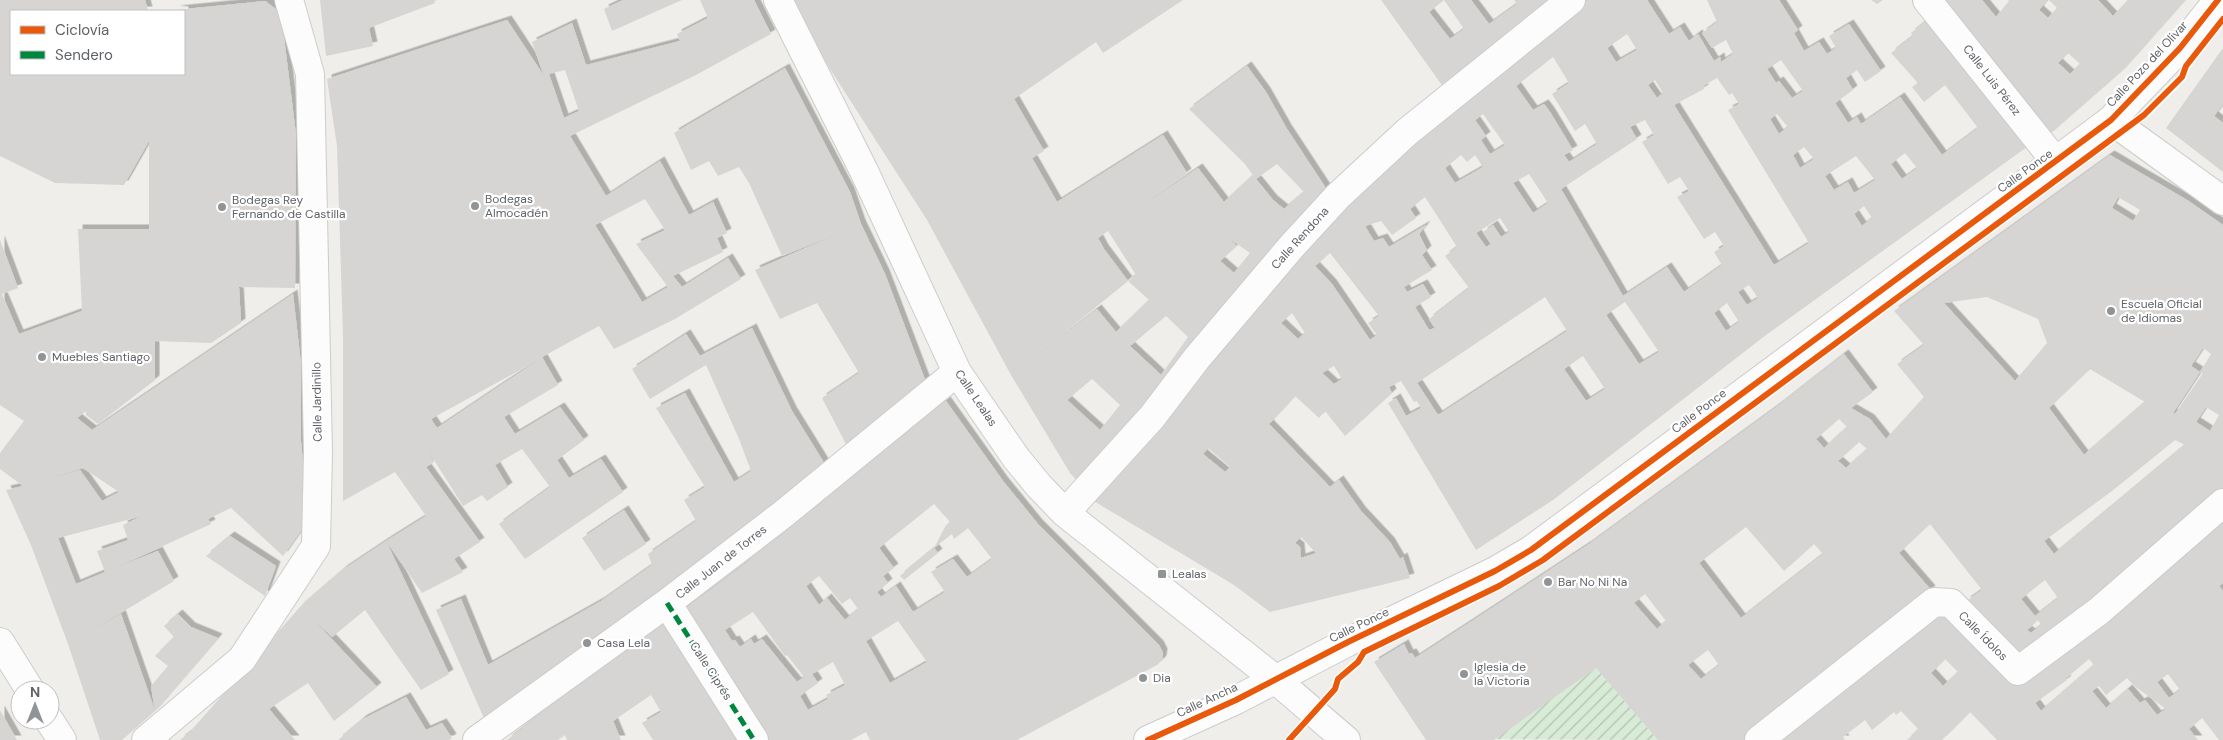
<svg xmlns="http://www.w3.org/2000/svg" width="2223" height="740" font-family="'DM Sans',sans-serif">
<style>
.garden{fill:url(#garden-furrows)}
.building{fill:#d6d5d3;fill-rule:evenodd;filter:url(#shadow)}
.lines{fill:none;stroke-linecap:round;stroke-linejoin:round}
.minor-casing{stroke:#cbcccc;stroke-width:30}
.minor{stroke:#fdfcfc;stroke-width:28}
.quiet{stroke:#00873e;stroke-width:5;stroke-dasharray:10 5;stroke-linecap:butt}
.cycleway-casing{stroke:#fff;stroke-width:9}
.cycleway{stroke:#e8590c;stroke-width:6}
.poi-dot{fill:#919496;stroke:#fff;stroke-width:2}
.labels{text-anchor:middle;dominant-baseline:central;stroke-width:4.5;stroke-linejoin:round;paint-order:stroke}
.street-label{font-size:12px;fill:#5f6368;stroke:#fff}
.poi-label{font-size:12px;fill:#5f6368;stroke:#fff;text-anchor:start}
</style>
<defs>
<pattern id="garden-furrows" width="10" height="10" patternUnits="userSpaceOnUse" patternTransform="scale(1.25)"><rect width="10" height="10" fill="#d8ebd6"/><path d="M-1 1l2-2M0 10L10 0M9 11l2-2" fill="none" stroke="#b2c2b1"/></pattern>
<filter id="shadow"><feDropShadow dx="4.5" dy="-4.5" stdDeviation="0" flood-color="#0004"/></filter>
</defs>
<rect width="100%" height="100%" fill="#efeeea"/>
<path class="garden" d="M1596,668L1658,740L1493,739Z"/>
<path class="building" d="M0,0H145L148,11H11V74H184V11L175,10L265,1L281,13L296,135L295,288L239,287L241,323L211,343L155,341V380L98,424L86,415V411L77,418L92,430L293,294L301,364V442L306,495L305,525L283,556L231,508L208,519L211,524L117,567L158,551L174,581L89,632L121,614L155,711L122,740H100L68,644L31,545L6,490L23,486L0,469V453L24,421L0,405V240L18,288L2,294L19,334L82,311L78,229H149V141L124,185L55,183L0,156ZM83,468L119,492L102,501L80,470L47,479ZM142,516L123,525L128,540L97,551L105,572L76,584L58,538Z
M320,0H434L435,3L369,28L373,46L326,56Z
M623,0H682L612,31L604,9Z
M700,0H754L771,34L696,75L570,136L606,196L660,161L689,215L713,202L727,233L717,238L723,252L673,276L682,287L728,258L741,279L675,319L614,349L599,326L542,357L558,385L504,417L515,434L560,407L584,440L557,460L569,478L601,459L623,492L525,559L499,524L550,487L522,449L495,465L508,487L487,501L482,495L463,506L427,449L434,462L426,467L480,542L454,559L463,572L422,593L386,541L449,674L421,690L365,610L332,637L311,617L377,687L334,721L308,683L269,709L295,740H180L190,732L301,606L344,569L386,541L426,516L395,472L343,501V336L337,146L327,79L507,20L544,76L532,42L572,23L586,65L680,41L677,34L708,18ZM565,70L579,111L564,118L549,74ZM645,199L665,230L636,244L668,287L637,305L642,302L595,225ZM540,359L437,428L431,419Z
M793,0H1183L1103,53L1096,42L1014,99L1044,151L1032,158L1057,202L1163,135L1187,173L1139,208L1198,168L1224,202L1253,175L1244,163L1189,109L1247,66L1266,92L1287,129L1331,196L1079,483L1070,473L1011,375L927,220L812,41ZM1277,164L1304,192L1284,209L1273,200L1256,179ZM1108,231L1136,275L1128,281L1149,300L1116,332L1097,309L1033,358L1128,281L1104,249L1098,238ZM1230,239L1250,253L1234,273L1220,261L1237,246ZM1166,316L1188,337L1161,375L1130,346ZM1092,379L1120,405L1100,430L1067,400Z
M1381,0H1471L1489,24L1517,4L1514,0H1566L1444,88ZM1444,0L1464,29L1450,39L1429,12Z
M1588,0H1647L1669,34L1680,27L1689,41L1698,34L1714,61L1720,57L1721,62L1733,54L1726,40L1712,48L1702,33L1717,22L1707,0H1779L1798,30L1794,33L1804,51L1819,42L1827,54L1836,48L1829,36L1849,24L1881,71L1865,82L1857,70L1846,78L1853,90L1835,103L1848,123L1857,117L1861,124L1900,97L1942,155L1978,128L1945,85L1924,102L1912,87L1918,83L1891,53L1913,36L1911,33L1930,18L2027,147L1766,335L1553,500L1476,550L1388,403L1396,398L1406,416L1421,408L1417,401L1414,402L1401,381L1389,387L1392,393L1345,436L1325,411L1319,418L1295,396L1269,424L1330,487L1339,480L1361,511L1390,542L1400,559L1403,557L1410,578L1270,612L1234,585L1092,500L1344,201L1560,21ZM1627,34L1637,50L1616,62L1607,48ZM1553,57L1569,83L1552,94L1575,131L1585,124L1597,144L1569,162L1564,155L1573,150L1550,112L1544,104L1533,110L1516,86ZM1781,60L1803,91L1792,98L1779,81L1776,83L1767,69ZM1717,78L1729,95L1732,93L1739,104L1728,110L1809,243L1774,265L1674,105L1704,89L1703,86ZM1655,80L1663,93L1657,98L1648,85ZM1483,114L1505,145L1490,154L1481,140L1486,136L1475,120ZM1777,114L1788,127L1779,134L1770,119ZM1645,120L1654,135L1642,142L1668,184L1680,177L1689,191L1677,197L1704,239L1715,232L1724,246L1714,252L1722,265L1684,292L1667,267L1623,296L1561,189L1637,139L1630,127ZM1804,147L1814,159L1800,168L1793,155ZM1905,153L1917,168L1902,179L1891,164ZM1461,155L1467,162L1475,155L1483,167L1455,183L1445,168ZM1856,156L1875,180L1854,193L1848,182L1834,190L1825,176ZM1529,174L1548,203L1533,213L1513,183ZM1425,197L1457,247L1445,256L1469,288L1429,319L1435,328L1429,330L1415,307L1431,297L1423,284L1407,292L1404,287L1432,270L1422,255L1427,250L1419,234L1426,225L1389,247L1383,238L1374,241L1365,226L1381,221L1392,235L1416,218L1410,209ZM1864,206L1872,218L1862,226L1854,214ZM1500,218L1509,232L1501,237L1493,225L1483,232L1491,244L1486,247L1476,233ZM1330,253L1379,316L1368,323L1377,335L1370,340L1332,284L1315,266ZM1749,285L1758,298L1747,305L1738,292ZM1545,297L1567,331L1438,415L1417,383ZM1625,302L1659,352L1639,364L1606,315ZM1727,303L1739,322L1726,331L1714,313ZM1292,313L1305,333L1298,339L1281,323ZM1583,356L1605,389L1586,401L1564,369ZM1334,366L1342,379L1334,384L1322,373ZM1208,448L1230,467L1225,472L1203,454ZM1301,537L1316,553L1301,558L1300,547L1295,543Z
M1871,0H1883L1877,4Z
M1944,0H1982L1996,17L2009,1L2008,0H2047L2039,10L2048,18L2057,8L2049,0H2098L2113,16L2128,0H2185L2121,72L2049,135ZM2068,53L2080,64L2070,74L2058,63Z
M2223,48V104L2214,116L2223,123V172L2166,128Z
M785,68L850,192L861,224L885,274L927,385L848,448L822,398L859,373L817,303L780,319L755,270L842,232L782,256L749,183L739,167L718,176L709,161L691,170L674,133Z
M2110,155L2187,200L2223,225V493L2090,604L2021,656L1966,601L1982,590L1930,524L1899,553L1931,590L1744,740H1658L1596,668L1494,740H1426L1374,662L1404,644L1409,654L1412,653L1415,658L1501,602L1589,544L1779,405L1844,354L1873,392L1851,408L1870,419L1886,439L1924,397L1897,364L1924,345L1894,311ZM2118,197L2140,210L2133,221L2112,208ZM1987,297L2038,319L2047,343L2015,381L1944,303ZM2203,348L2211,354L2200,372L2203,373L2175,414L2173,413L2200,372L2191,366ZM2090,369L2145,402L2084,455L2049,408ZM2206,407L2219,415L2210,431L2196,422ZM1839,419L1847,427L1824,448L1816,439ZM2175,440L2185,445L2054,554L2044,541L2112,491ZM1859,442L1867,449L1846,468L1838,461ZM1746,527L1784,571L1814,544L1823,554L1741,618L1699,563ZM2045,580L2058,598L2035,616L2021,599ZM1645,594L1666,621L1657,629L1634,603ZM2038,620L2041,625L2031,633L2027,630ZM1708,650L1719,665L1701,679L1688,665Z
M752,328L792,411L826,466L487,725L436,610L461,599L488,665L601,601L652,565L648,554L696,521L684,500L705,487L656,408L685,393L734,482L751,471L739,439L706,365L650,399L632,369L686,334L700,356Z
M946,401L1003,481L1038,524L1159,645L1163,653L1162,660L1157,665L1017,740H870L866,732L851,740H760L679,613L749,561ZM934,504L950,522L946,525L934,548L952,534L954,539L968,528L992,559L967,577L953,559L931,572L945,592L913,612L896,586L881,597L877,592L888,583L883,576L894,568L879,548ZM819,576L842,604L850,598L858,609L845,620L827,598L819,605L806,586ZM753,612L785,656L787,655L804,677L797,682L762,639L754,644L751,639L740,647L735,640L732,641L725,630ZM898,621L927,662L890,683L866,641ZM833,662L845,685L826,695L828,699L808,710L800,696L818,683L812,674Z
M624,510L646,544L604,571L582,538Z
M2223,513V583L2219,586L2223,591V740H2219L2202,718L2189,729L2198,740H1997L1970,712L1942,740H1907L1918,729L1901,711L1896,715L1894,712L1872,730L1865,720L1843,737L1845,740H1773L1942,610L2015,685L2087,630ZM1945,659L1958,672L1943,686L1931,673ZM2089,659L2094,665L2041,711L2035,703L2067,680L2065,679ZM2168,674L2180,690L2169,698L2157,682ZM2127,678L2133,685L2166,709L2157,715L2145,700L2140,703L2128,689L2106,708L2092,691L2099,686L2106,695Z
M230,536L276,566L265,596L206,556Z
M934,548L938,553L904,580L900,576Z
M178,614L191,627L218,638L155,711L151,686L168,666L155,656L174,637L164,626Z
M671,618L749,740H653L642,723L661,712L651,695L613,721L621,740H567L565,735L558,740H507L573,688Z
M406,697L426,730L442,723L452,738L449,740H338L363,719Z
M0,710L17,740H0Z"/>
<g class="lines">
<defs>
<path id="minor" d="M778,0L864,171L957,372L1016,458L1039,486L1065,513L1275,679L1346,740
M1927,0L2056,162
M2111,120L2223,201
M1065,513L1152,417L1197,358L1292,246L1338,196L1407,132L1571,0
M667,603L754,740
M0,642L30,690
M49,720L62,740
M146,740L242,659L316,546L318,452L310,74L289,0
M477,740L667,603L782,515L957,372
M1148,740L1236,700L1348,642L1495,571L1531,550L2111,120L2180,48L2218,0
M1759,740L1934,602L1951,603L2018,671L2099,611L2223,503"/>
</defs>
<use href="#minor" class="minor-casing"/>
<use href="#minor" class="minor"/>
<path class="quiet" d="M667,603L754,740"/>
<defs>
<path id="cycleway" d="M1148,740L1236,700L1348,642L1495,571L1531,550L2111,120L2180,48L2218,0
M1289,740L1335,689L1338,679L1358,662L1364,652L1499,586L1543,560L2144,115L2182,77L2186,66L2223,19"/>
</defs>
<use href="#cycleway" class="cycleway-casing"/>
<use href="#cycleway" class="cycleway"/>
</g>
<g class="poi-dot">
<circle cx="475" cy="206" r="5"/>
<circle cx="222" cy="207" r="5"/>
<circle cx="2111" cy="311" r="5"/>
<circle cx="42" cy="357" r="5"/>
<rect x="1157" y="569" width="10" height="10" rx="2.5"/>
<circle cx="1548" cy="582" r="5"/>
<circle cx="587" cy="643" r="5"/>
<circle cx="1464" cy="674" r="5"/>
<circle cx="1143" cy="678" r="5"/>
</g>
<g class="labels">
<g class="street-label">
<text transform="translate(2147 64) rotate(-47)">Calle Pozo del Olivar</text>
<text transform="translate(1992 80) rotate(52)">Calle Luis Pérez</text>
<text transform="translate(2025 171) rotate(-36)">Calle Ponce</text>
<text transform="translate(1300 238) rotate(-48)">Calle Rendona</text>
<text transform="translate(976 398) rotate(56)">Calle Lealas</text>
<text transform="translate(317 402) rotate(-91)">Calle Jardinillo</text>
<text transform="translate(1699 411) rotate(-37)">Calle Ponce</text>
<text transform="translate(721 562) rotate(-38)">Calle Juan de Torres</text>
<text transform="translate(1359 625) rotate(-26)">Calle Ponce</text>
<text transform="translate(1983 636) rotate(45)">Calle Ídolos</text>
<text transform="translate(711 671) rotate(57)">Calle Ciprés</text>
<text transform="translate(1207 700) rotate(-25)">Calle Ancha</text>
</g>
<g class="poi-label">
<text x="485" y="199">Bodegas<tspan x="485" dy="14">Almocadén</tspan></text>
<text x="232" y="200">Bodegas Rey<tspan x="232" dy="14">Fernando de Castilla</tspan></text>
<text x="2121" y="304">Escuela Oficial<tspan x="2121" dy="14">de Idiomas</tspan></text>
<text x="52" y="357">Muebles Santiago</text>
<text x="1172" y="574">Lealas</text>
<text x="1558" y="582">Bar No Ni Na</text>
<text x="597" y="643">Casa Lela</text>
<text x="1474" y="667">Iglesia de<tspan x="1474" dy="14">la Victoria</tspan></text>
<text x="1153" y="678">Dia</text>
</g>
</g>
<rect x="10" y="10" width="175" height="65" fill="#ffffff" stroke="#bfc1c3"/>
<rect x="20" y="26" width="25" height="8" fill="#e8590c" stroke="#bfc1c3"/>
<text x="55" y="35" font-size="15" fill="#5f6368">Ciclovía</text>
<rect x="20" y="51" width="25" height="8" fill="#00873e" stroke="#bfc1c3"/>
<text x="55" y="60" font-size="15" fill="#5f6368">Sendero</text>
<g transform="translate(35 705)"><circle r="24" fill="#ffffff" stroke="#bfc1c3"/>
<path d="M0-4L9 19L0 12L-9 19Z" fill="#919496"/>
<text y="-8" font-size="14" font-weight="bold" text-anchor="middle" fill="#5f6368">N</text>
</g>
</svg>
